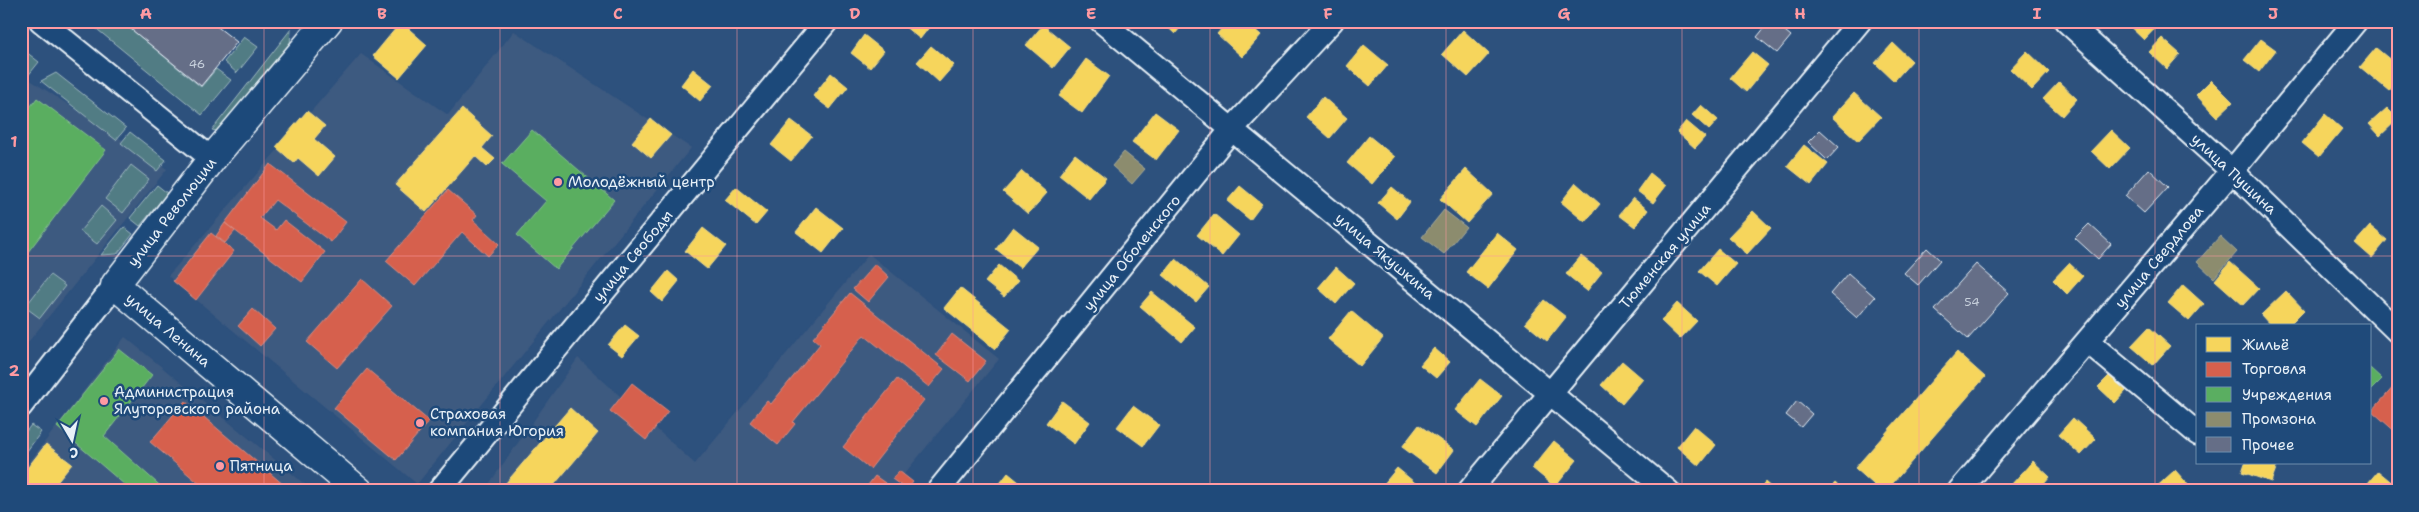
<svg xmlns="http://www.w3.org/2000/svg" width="2419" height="512" font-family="'Shantell Sans',sans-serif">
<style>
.built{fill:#3e5a80}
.green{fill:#517c84;stroke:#9cb6be}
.homes{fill:#f6d55c;stroke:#f2dd8b}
.shops{fill:#d6604d;stroke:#db8c80}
.public{fill:#5aae61;stroke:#85c28e}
.industry{fill:#8c8c6e;stroke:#a8aa97}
.building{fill:#656e87;stroke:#e8f1f8}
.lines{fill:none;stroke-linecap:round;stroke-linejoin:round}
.minor-casing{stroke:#e8f1f8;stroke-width:26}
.major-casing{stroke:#e8f1f8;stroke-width:31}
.minor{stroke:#1f4a7a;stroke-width:22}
.major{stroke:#1f4a7a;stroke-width:28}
.grid{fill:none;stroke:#ff9aa2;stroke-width:1;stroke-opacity:0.55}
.poi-dot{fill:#ff9aa2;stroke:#1f4a7a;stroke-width:2}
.labels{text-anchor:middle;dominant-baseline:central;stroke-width:5;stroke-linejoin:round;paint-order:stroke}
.number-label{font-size:12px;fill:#c7d0dc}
.street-label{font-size:15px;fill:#e8f1f8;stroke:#1f4a7a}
.poi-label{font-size:15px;fill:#e8f1f8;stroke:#1f4a7a;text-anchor:start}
.neatline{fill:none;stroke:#ff9aa2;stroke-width:2}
.grid-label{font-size:16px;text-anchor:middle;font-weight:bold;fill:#ff9aa2}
</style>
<rect width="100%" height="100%" fill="#2d517d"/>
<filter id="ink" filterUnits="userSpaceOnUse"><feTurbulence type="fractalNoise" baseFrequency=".02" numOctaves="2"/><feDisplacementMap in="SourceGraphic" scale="10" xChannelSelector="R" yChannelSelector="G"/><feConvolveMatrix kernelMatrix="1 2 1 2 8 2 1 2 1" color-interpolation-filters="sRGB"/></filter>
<g filter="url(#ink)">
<path class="built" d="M514,31L691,148L417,484L168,276L361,54L448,115Z
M21,74L167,169L21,351Z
M869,254L999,359L890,491H484L578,358L695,464Z
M125,337L313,491H21V473Z"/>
<path class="green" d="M87,21H121L201,87L216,69L231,80L202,115Z
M291,29L290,46L225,128L217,131L212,130Z
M244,37L258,47L237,73L224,62Z
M21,48L39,62L27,77L21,72Z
M56,73L126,128L116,140L41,81Z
M130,132L166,160L157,171L121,143Z
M131,165L149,179L123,213L105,199Z
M157,185L167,193L140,226L130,218Z
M101,206L117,220L97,244L80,231Z
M124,227L133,234L117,254L101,255Z
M50,275L65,286L40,318L25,307Z
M31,425L41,432L21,459V438Z"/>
<path class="homes" d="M898,21H934L920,39Z
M1161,21H1186L1175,34Z
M1228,21H1245L1261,35L1242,57L1217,34Z
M2124,21H2162L2144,40Z
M401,22L427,45L399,78L373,56Z
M1043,25L1070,47L1053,68L1026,45Z
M1463,30L1489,54L1468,77L1442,54Z
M864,35L884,51L870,68L851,53Z
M2162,38L2180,54L2167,69L2149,52Z
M2261,39L2276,50L2259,72L2244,60Z
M1893,43L1912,61L1894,81L1875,63Z
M1364,45L1388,65L1370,86L1347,66Z
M931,46L954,65L939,82L917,62Z
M2376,48L2398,66V80L2389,91L2360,67Z
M2027,51L2049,72L2032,90L2010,69Z
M1752,52L1768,65L1746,92L1730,78Z
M1086,59L1109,76L1082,113L1059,96Z
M693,69L713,85L700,101L681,85Z
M831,73L848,87L830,109L813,96Z
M2211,80L2233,102L2217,117L2196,95Z
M2059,82L2077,99L2062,116L2043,99Z
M1854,93L1881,117L1858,141L1832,117Z
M1323,97L1347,118L1330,138L1306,117Z
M1701,105L1718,120L1709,130L1692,115Z
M2387,108L2398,119L2380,136L2369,124Z
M462,109L492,136L482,148L495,159L487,167L475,156L426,212L395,185Z
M307,111L325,126L314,139L335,157L319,176L298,158L294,163L276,147Z
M1155,112L1179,130L1156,160L1132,142Z
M2325,114L2342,129L2319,157L2302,143Z
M651,119L671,135L651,158L632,142Z
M791,120L812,136L791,161L771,145Z
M1686,121L1705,137L1695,148L1677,132Z
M2111,130L2130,148L2110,169L2091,151Z
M1369,136L1395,157L1372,184L1347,163Z
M1804,145L1828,164L1811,185L1787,166Z
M1075,154L1106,178L1089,199L1059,175Z
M1466,169L1493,194L1467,223L1440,199Z
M1022,171L1047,193L1028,214L1003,192Z
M1650,173L1666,186L1653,203L1637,191Z
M1576,183L1600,204L1585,222L1561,202Z
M1240,186L1262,204L1250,220L1227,201Z
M736,187L767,212L756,225L725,200Z
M1392,187L1410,202L1397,219L1378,203Z
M1633,198L1648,210L1635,227L1619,215Z
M816,207L843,228L823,253L796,232Z
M1753,211L1771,228L1747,254L1728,237Z
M1214,214L1239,235L1222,256L1197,235Z
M2370,226L2387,240L2372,258L2355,243Z
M1013,227L1038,247L1020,268L996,249Z
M703,228L726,246L707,269L685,251Z
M1497,233L1518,250L1488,289L1466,272Z
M1718,249L1736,264L1717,286L1699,271Z
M1581,256L1602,272L1587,291L1566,274Z
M1176,259L1209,287L1196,302L1163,275Z
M2230,262L2259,288L2243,305L2215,280Z
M2069,263L2083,276L2067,294L2053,280Z
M999,265L1018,281L1004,297L985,282Z
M1336,267L1354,283L1336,304L1318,288Z
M668,271L679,281L662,302L651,292Z
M2183,285L2204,304L2189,321L2168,303Z
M960,288L1011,329L995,349L944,308Z
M2286,291L2304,310L2288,326H2271L2261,315Z
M1152,292L1195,327L1182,342L1140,306Z
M1544,300L1566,317L1547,341L1525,323Z
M1677,303L1697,321L1680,339L1661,321Z
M1351,311L1383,338L1360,366L1328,339Z
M625,325L639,336L622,356L608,345Z
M2149,327L2170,346L2153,365L2131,346Z
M1434,348L1450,362L1436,378L1420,365Z
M1957,352L1985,377L1886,491H1881L1855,468Z
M1622,361L1643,379L1622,404L1601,385Z
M2109,376L2126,391L2115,403L2098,387Z
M1480,379L1502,396L1477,427L1455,410Z
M1062,401L1090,422L1074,444L1046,423Z
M1133,406L1159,425L1143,446L1117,427Z
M570,408L598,433L549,491H499Z
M2073,418L2096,439L2081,455L2058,435Z
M1419,425L1454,450L1437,473L1402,447Z
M1694,426L1716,445L1699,466L1677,447Z
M1554,441L1577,460L1555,487L1532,468Z
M46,444L72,464L50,491H21V476Z
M2033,461L2050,477L2038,491H2015L2010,486Z
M2245,463H2278L2271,482L2242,472Z
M1397,468L1425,491H1378Z
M2175,470L2191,488L2188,491H2152Z
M2378,471L2395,485L2390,491H2365L2363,489Z
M1008,473L1030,491H994Z
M1765,482L1775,491H1758Z
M1835,483L1844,491H1828Z"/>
<path class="shops" d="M270,164L346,222L331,242L275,200L260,218L276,230L284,220L325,252L302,282L225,223Z
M448,190L477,215L473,220L499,244L488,256L462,232L415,286L386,261Z
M225,223L235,231L225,243L216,236Z
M211,233L234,251L196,300L173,281Z
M875,264L889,277L868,302L853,289Z
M362,279L392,306L337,368L307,342Z
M850,293L944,369L929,387L864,335L793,422L795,424L778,445L750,422L767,401L771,404L820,344L813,338Z
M253,309L275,329L260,346L238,326Z
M952,334L986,361L970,381L936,355Z
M367,369L429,421L396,460L334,408Z
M897,379L924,400L870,469L843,447Z
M632,383L668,411L646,440L610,411Z
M2396,384L2398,385V434L2372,411Z
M185,401L291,491H208L150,442Z
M899,471L913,482L907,490L892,479Z
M875,476L891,487L888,491L865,489Z"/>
<path class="public" d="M37,98L106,150L21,261V119Z
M532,130L614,200L556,269L517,235L546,201L502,164Z
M119,349L152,375L104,436L166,491H132L57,427Z
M2370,368L2382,379L2370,391Z"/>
<path class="industry" d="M1124,152L1145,169L1132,184L1112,166Z
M1444,210L1466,227L1444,254L1422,237Z
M2220,236L2237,252L2214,278L2197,262Z"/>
<path class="building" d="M121,21H210L237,42L201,86Z
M1770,21H1773L1791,36L1777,53L1757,37Z
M1820,130L1839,147L1827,160L1808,142Z
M2149,169L2168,187L2144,213L2125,196Z
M2089,224L2111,244L2098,259L2075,238Z
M1927,248L1940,260L1918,285L1904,273Z
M1976,264L2009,293L1968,339L1935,310Z
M1848,273L1875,297L1857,318L1830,294Z
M1797,401L1812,414L1801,427L1786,415Z"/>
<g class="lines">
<defs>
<path id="minor" d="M41,21L212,159
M1101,21L1668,491
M2066,21L2232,171L2398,332
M2087,341L2198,434
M21,406L115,285
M439,491L827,21
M938,491L1232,129L1332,21
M1469,491L1860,21
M1959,491L2232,171L2356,21"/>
<path id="major" d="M328,21L212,159L115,285L359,491"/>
</defs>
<use href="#minor" class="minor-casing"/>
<use href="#major" class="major-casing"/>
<use href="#minor" class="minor"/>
<use href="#major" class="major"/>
</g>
</g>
<path class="grid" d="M264,21V491M500,21V491M737,21V491M973,21V491M1210,21V491M1446,21V491M1682,21V491M1919,21V491M2155,21V491M21,256H2398"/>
<g class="poi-dot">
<circle cx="558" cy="182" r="5"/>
<circle cx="104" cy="401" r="5"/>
<circle cx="420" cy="423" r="5"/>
<circle cx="220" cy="466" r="5"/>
</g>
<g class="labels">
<g class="number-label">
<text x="197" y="64">46</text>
<text x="1972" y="302">54</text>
</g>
<g class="street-label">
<text transform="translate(2234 174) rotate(43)">улица Пущина</text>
<text transform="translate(172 212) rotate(-52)">улица Революции</text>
<text transform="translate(1132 253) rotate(-51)">улица Оболенского</text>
<text transform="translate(633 256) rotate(-50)">улица Свободы</text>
<text transform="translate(1385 256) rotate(40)">улица Якушкина</text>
<text transform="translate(1665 256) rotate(-50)">Тюменская улица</text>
<text transform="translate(2159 257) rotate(-50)">улица Свердлова</text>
<text transform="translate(168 330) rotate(40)">улица Ленина</text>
</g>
<g class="poi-label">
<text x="568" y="182">Молодёжный центр</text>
<text x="114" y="392">Администрация<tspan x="114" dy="17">Ялуторовского района</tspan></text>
<text x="430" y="414">Страховая<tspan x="430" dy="17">компания Югория</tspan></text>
<text x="230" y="466">Пятница</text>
</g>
</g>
<rect width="2419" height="512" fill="none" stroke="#1f4a7a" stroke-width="55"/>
<rect x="2196" y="324" width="175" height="140" fill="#1f4a7a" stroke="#6f8dac"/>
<rect x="2206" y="337" width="25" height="15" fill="#f6d55c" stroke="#6f8dac"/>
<text x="2242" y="350" font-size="15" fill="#e8f1f8">Жильё</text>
<rect x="2206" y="362" width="25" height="15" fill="#d6604d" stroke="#6f8dac"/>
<text x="2242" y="374" font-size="15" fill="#e8f1f8">Торговля</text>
<rect x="2206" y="387" width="25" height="15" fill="#5aae61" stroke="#6f8dac"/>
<text x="2242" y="400" font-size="15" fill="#e8f1f8">Учреждения</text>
<rect x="2206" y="412" width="25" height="15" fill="#8c8c6e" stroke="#6f8dac"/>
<text x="2242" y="424" font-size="15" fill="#e8f1f8">Промзона</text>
<rect x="2206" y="437" width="25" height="15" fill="#656e87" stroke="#6f8dac"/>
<text x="2242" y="450" font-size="15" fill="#e8f1f8">Прочее</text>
<g transform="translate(72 440) rotate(171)" stroke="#1f4a7a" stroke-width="4" paint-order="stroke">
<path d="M0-4L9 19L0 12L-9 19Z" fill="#e8f1f8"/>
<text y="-8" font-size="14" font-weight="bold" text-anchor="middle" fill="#e8f1f8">С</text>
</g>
<rect x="28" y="28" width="2364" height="456" class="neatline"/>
<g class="grid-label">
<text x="146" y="19">A</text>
<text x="382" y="19">B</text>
<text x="618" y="19">C</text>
<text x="855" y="19">D</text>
<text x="1091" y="19">E</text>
<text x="1328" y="19">F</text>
<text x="1564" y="19">G</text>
<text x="1800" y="19">H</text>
<text x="2037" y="19">I</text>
<text x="2273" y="19">J</text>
<text x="14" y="147">1</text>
<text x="14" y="376">2</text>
</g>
</svg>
